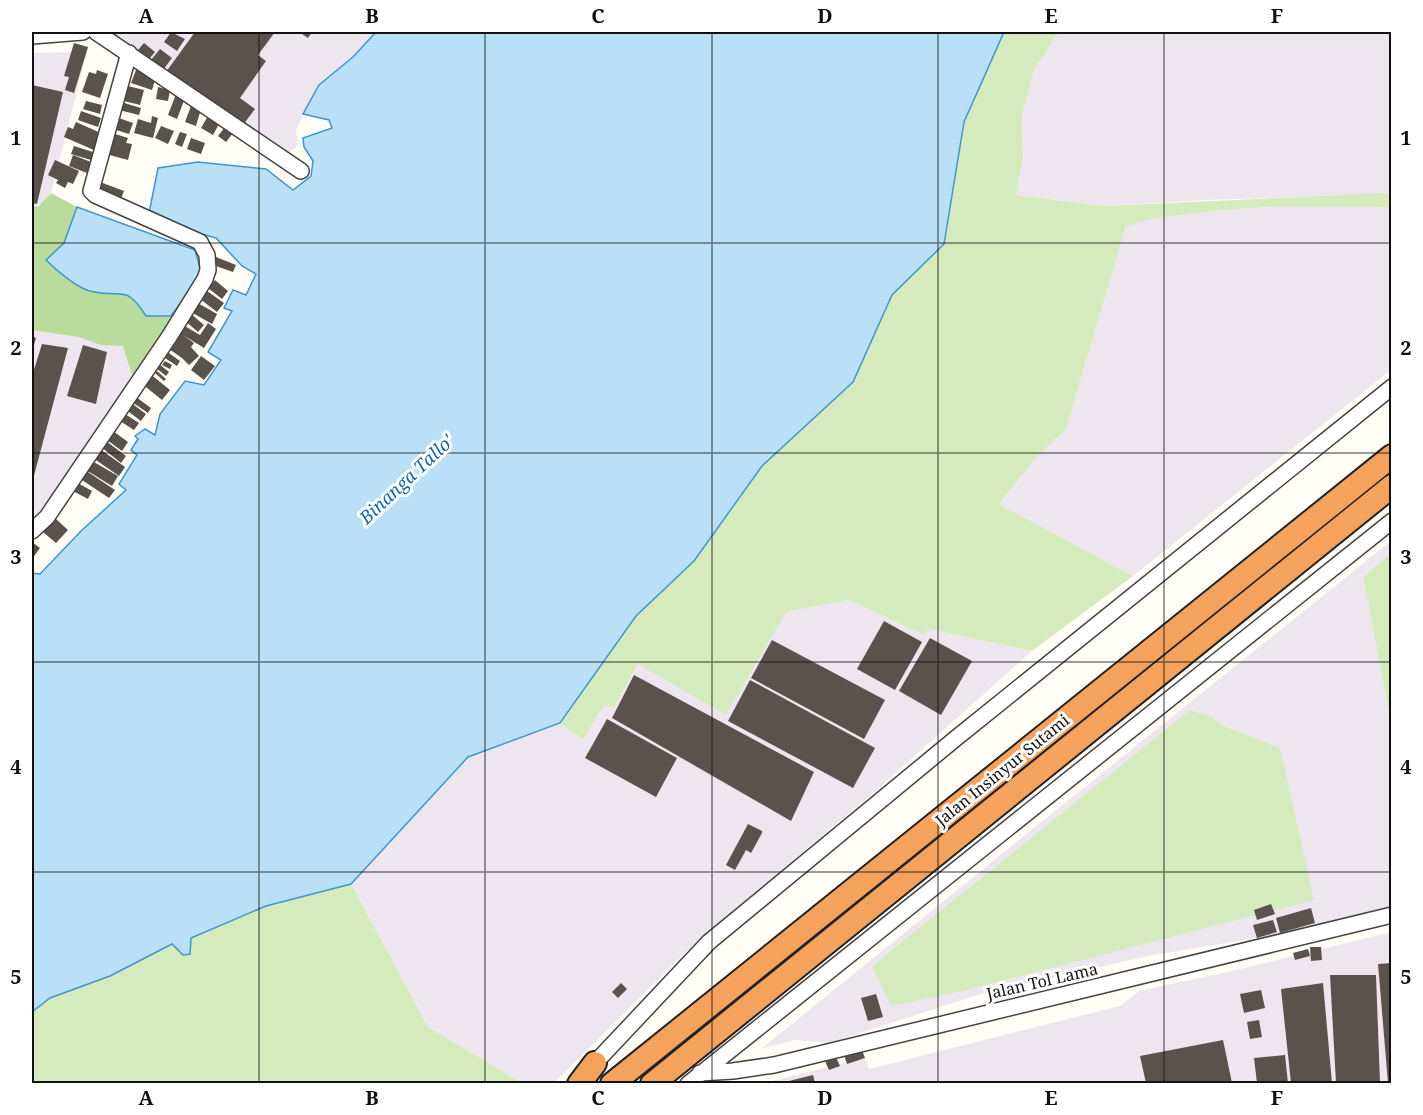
<svg xmlns="http://www.w3.org/2000/svg" width="1423" height="1115" font-family="'Noto Serif',serif">
<style>
.industrial{fill:#eee6ef;fill-rule:evenodd}
.green{fill:#d5ebbd}
.forest{fill:#b9dc9c}
.water{fill:#b9e0f7;stroke:#3f96cf;stroke-width:1.5}
.building{fill:#5a524d}
.lines{fill:none;stroke-linecap:round;stroke-linejoin:round}
.minor-casing{stroke:#444;stroke-width:18}
.highway-casing{stroke:#222;stroke-width:26}
.minor{stroke:#fff;stroke-width:15}
.highway{stroke:#f5a25d;stroke-width:22}
.grid{fill:none;stroke:#111;stroke-width:1.5;stroke-opacity:0.55}
.labels{text-anchor:middle;dominant-baseline:central;stroke-width:6;stroke-linejoin:round;paint-order:stroke}
.street-label{font-size:16px;fill:#111;stroke:#fff}
.water-label{font-size:18px;font-style:italic;fill:#1768a6;stroke:#fff}
.neatline{fill:none;stroke:#111;stroke-width:2}
.grid-label{font-size:20px;text-anchor:middle;font-weight:bold;fill:#111}
</style>
<rect width="100%" height="100%" fill="#fffdf5"/>
<path class="industrial" d="M115,32H377L353,57L319,85L296,130L298,145L280,160L108,33Z
M1057,32H1391V194L1209,200L1105,206L1016,195L1023,157L1022,115L1035,68L1057,35Z
M88,47L51,193L38,208L32,206V53L71,52Z
M1328,205L1391,208V370L1133,576L999,504L1034,460L1066,429L1126,226L1145,219L1228,209Z
M32,308L168,341L32,534Z
M1391,541V553L1363,577L1391,723V910L1334,925L1148,956L978,995L829,1043L794,1040L761,1049L1035,827ZM1210,716L1222,725L1280,748L872,965Z
M849,600L924,635L927,629L1032,651L881,786L695,943L554,1083H522L428,1027L351,884L468,757L560,723L583,740L604,705L613,708L638,664L786,612Z
M1391,932V1083L760,1084L865,1058L869,1069L1120,1006L1139,991L1241,969Z"/>
<path class="green" d="M1004,32H1057V35L1035,68L1022,115L1023,157L1016,195L1105,206L1386,193L1391,194V208C1327,205 1263,205 1198,213C1173,216 1150,217 1126,226L1066,429L1034,460L999,504L1133,576L1032,651L928,629L924,635L849,600L786,612L726,715L638,664L613,708L604,705L583,740L560,723L636,616L694,561L762,466L853,382L892,295L944,244L964,122Z
M1391,553V723L1363,577Z
M1190,710L1210,716L1222,725L1280,748L1314,900L963,991L891,1006L872,966Z
M351,884L428,1027L522,1083L32,1084V1012L50,998L110,976L172,944L183,955L191,938L267,906Z"/>
<path class="forest" d="M51,193L77,207L64,243L47,260L92,292H123L138,303L146,316L175,317L132,375L123,346L101,345L79,337L32,330V206L38,207Z"/>
<path class="water" d="M376,32H1004L964,122L944,244L892,295L853,382L762,466L694,561L636,616L560,723L468,757L351,884L266,906L191,938L190,954L183,955L172,944L110,976L50,998L32,1012V573L40,574L81,531L126,490L119,484L137,455L131,450L138,439L135,436L145,429L155,435L160,414L185,381L204,385L221,360L208,352L232,311L224,308L233,290L246,295L256,274L242,266L216,238L179,228L149,213L158,168L198,162L266,169L293,190L311,176L313,161L304,147L303,138L332,128L329,120L303,114L319,85L353,57Z
M77,207L195,250L200,268L199,278L171,316H146C126,284 123,298 94,292C79,290 57,271 46,260L64,243Z"/>
<path class="building" d="M171,32L185,39L177,51L164,42Z
M195,32H275L258,55L266,61L240,98L255,109L243,125L166,72Z
M299,32H312L308,38Z
M74,43L88,47L74,93L65,90L69,77L64,76Z
M144,43L155,52L150,58L138,50Z
M160,49L172,58L163,70L151,60Z
M97,70L108,74L100,98L82,92L89,72L96,74Z
M136,70L156,77L152,90L131,83Z
M32,85L63,92L37,204L32,203Z
M124,85L144,90L140,105L120,100Z
M158,87L170,90L168,101L156,99Z
M176,94L185,98L177,119L168,115Z
M86,101L102,105L100,114L83,109Z
M121,102L141,108L139,115L119,110Z
M191,106L201,109L196,126L185,122Z
M81,111L101,118L98,127L78,120Z
M152,116L158,118L153,138L134,133L138,119L151,123Z
M208,116L220,122L213,135L201,128Z
M116,117L133,123L129,134L113,129Z
M76,122L103,134L96,151L64,137L68,127L73,129Z
M161,126L174,131L168,144L155,138Z
M225,127L233,133L226,142L218,136Z
M180,132L187,134L182,147L175,144Z
M112,133L128,138L126,143L132,144L128,160L106,154Z
M191,138L205,143L201,154L187,149Z
M74,146L93,152L91,160L71,154Z
M73,155L91,162L87,173L69,166Z
M55,160L79,171L73,184L68,182L65,188L56,183L58,180L48,175Z
M100,182L124,191L120,201L96,192Z
M216,257L236,265L233,272L213,265Z
M215,280L228,291L222,299L208,288Z
M207,291L224,303L217,312L200,299Z
M196,302L217,314L212,324L191,312Z
M190,313L204,325L198,332L184,320Z
M208,323L216,329L204,348L183,335L194,343L191,347L199,356L189,365L182,358L166,347L183,325L200,335Z
M32,336L36,338L32,351Z
M42,344L68,348L32,483V376Z
M83,345L107,352L96,404L67,396Z
M166,351L180,361L177,366L162,356Z
M201,356L215,366L204,380L191,370Z
M165,361L172,365L170,369L162,365Z
M159,364L169,372L166,376L156,368Z
M157,371L166,379L164,381L155,373Z
M149,373L170,390L162,400L141,383Z
M136,397L151,408L148,413L132,402Z
M130,402L146,414L141,421L125,409Z
M125,414L139,423L134,430L120,421Z
M113,431L128,442L122,451L107,440Z
M106,441L126,456L121,463L101,447Z
M100,449L125,467L119,476L93,458Z
M92,461L118,476L112,486L86,470Z
M85,470L115,490L109,498L79,478Z
M76,482L92,491L88,499L71,490Z
M55,518L68,530L56,543L43,532Z
M32,542L40,548L32,559Z
M884,621L922,642L895,690L857,669Z
M930,638L972,661L941,715L899,691Z
M772,640L885,700L864,739L751,678Z
M634,675L814,772L791,821L612,718Z
M750,680L875,748L853,788L728,721Z
M607,719L677,758L656,797L585,758Z
M748,824L762,831V833L751,853L746,850L735,870L726,865Z
M1271,904L1275,914L1257,920L1254,910Z
M1311,908L1315,923L1280,933L1276,918Z
M1273,920L1277,932L1257,938L1253,925Z
M1310,947H1321L1322,960L1311,961Z
M1308,949L1310,956L1295,960L1293,953Z
M1392,963V1083H1388L1378,964Z
M1330,975H1376L1380,1083H1336Z
M621,983L627,989L618,998L612,992Z
M1323,983L1332,1083H1291L1281,989Z
M1261,990L1265,1008L1244,1013L1240,994Z
M876,994L883,1017L868,1021L861,998Z
M1259,1020L1262,1037L1250,1039L1247,1022Z
M1223,1040L1232,1083H1146L1140,1056Z
M861,1048L865,1058L847,1064L844,1055Z
M1285,1055L1288,1083H1257L1254,1058Z
M836,1057L840,1066L829,1070L825,1061Z
M813,1075L815,1083H781Z"/>
<g class="lines">
<defs>
<path id="minor" d="M96,32L301,171
M32,36L83,32
M32,531L47,517L169,337L205,279L208,270L207,255L200,242L95,195L91,191L129,53
M595,1063L709,942L955,739L1392,387
M700,1073L733,1071L774,1065L1392,915
M688,1084L1392,521"/>
<path id="highway" d="M579,1084L595,1063
M612,1084L1392,456
M652,1084L1392,486"/>
</defs>
<use href="#minor" class="minor-casing"/>
<use href="#highway" class="highway-casing"/>
<use href="#minor" class="minor"/>
<use href="#highway" class="highway"/>
</g>
<path class="grid" d="M259,32V1084M485,32V1084M712,32V1084M938,32V1084M1164,32V1084M32,243H1392M32,453H1392M32,662H1392M32,872H1392"/>
<g class="labels">
<g class="street-label">
<text transform="translate(1002 770) rotate(-39)">Jalan Insinyur Sutami</text>
<text transform="translate(1042 981) rotate(-13)">Jalan Tol Lama</text>
</g>
<g class="water-label">
<text transform="translate(406 479) rotate(-43)">Binanga Tallo'</text>
</g>
</g>
<rect width="1423" height="1115" fill="none" stroke="#ffffff" stroke-width="66"/>
<rect x="33" y="33" width="1357" height="1049" class="neatline"/>
<g class="grid-label">
<text x="146" y="23">A</text>
<text x="372" y="23">B</text>
<text x="598" y="23">C</text>
<text x="825" y="23">D</text>
<text x="1051" y="23">E</text>
<text x="1277" y="23">F</text>
<text x="16" y="145">1</text>
<text x="1406" y="145">1</text>
<text x="16" y="355">2</text>
<text x="1406" y="355">2</text>
<text x="16" y="564">3</text>
<text x="1406" y="564">3</text>
<text x="16" y="774">4</text>
<text x="1406" y="774">4</text>
<text x="16" y="984">5</text>
<text x="1406" y="984">5</text>
<text x="146" y="1105">A</text>
<text x="372" y="1105">B</text>
<text x="598" y="1105">C</text>
<text x="825" y="1105">D</text>
<text x="1051" y="1105">E</text>
<text x="1277" y="1105">F</text>
</g>
</svg>
